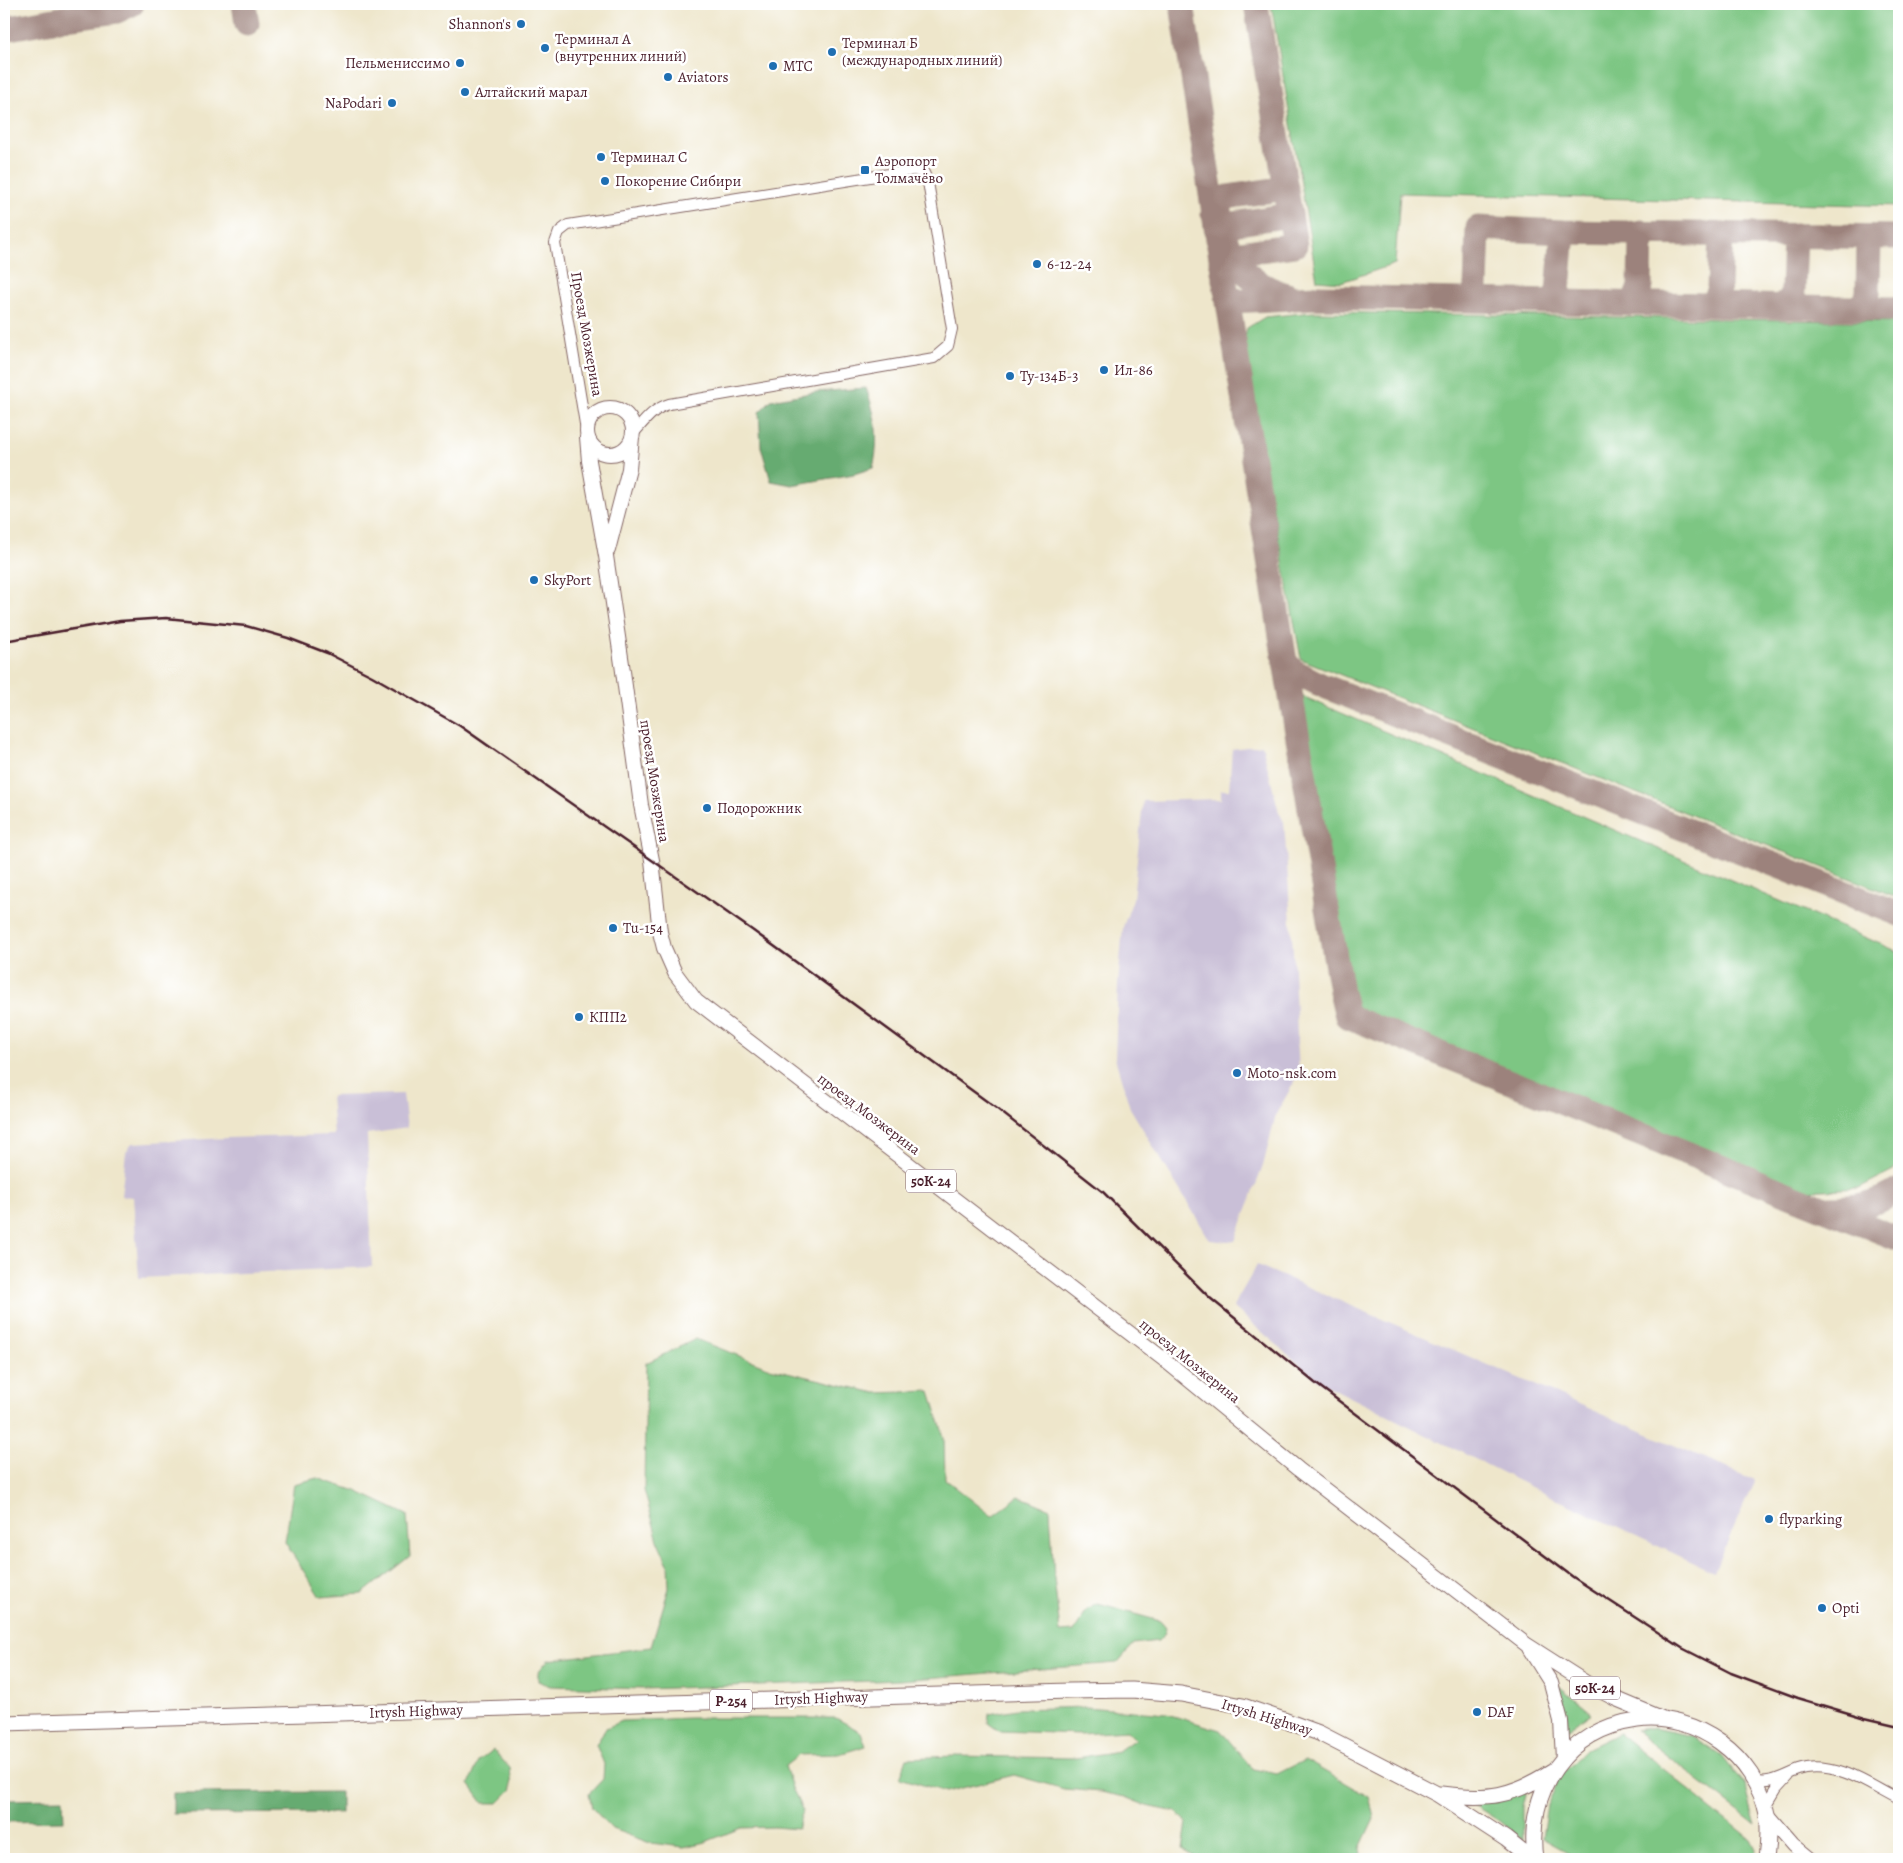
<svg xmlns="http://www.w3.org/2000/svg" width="1903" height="1863" font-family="Alegreya,serif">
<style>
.industrial{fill:#c9bfd7}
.green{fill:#7dc683;stroke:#647257}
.forest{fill:#66ab71;stroke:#58654e}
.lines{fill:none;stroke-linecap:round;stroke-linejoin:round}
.taxiway{stroke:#9c827b;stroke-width:25}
.minor-casing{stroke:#836563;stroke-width:12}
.major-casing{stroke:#836563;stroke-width:16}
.highway-casing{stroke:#836563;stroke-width:17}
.minor{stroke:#fff;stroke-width:10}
.major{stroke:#fff;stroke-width:14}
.highway{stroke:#fff;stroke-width:15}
.rail{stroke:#4a1f2b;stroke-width:2.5}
.poi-dot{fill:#1f6fb2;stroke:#fff;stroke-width:2}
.labels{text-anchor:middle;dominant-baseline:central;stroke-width:5;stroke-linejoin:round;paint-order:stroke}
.shield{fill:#fff;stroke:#80626b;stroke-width:1}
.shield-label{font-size:14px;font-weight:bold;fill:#4a1f2b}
.poi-label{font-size:15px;fill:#4a1f2b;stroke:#fff;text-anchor:start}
.street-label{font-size:15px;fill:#4a1f2b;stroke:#fff}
</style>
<rect width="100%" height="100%" fill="#fff"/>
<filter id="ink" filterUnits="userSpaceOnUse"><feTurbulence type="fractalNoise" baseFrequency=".02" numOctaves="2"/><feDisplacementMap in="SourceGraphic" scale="10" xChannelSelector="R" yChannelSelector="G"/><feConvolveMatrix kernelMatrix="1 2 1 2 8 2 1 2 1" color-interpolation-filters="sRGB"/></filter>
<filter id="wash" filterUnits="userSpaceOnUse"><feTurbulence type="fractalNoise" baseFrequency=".0096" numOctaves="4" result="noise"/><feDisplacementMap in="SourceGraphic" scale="20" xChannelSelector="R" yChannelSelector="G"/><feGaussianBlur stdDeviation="1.12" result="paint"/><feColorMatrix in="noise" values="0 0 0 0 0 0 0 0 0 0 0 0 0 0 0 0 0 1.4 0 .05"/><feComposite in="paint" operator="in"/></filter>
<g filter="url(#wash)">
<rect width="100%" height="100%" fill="#eee6cb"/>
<path class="industrial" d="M1262,745L1279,812L1284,822L1293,951L1299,1074L1276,1114L1263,1166L1235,1241L1228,1242L1210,1240L1130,1108L1115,1058L1118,985L1123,927L1133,899L1143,801L1221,799V790H1229L1232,749Z
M403,1094L407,1128L367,1134L372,1267L139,1278L133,1197L121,1196L126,1152L132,1143L227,1138L334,1135L331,1096Z
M1257,1265L1755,1480L1714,1572L1537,1490L1320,1382L1233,1307Z"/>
<path class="green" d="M1271,4H1899V206L1400,193L1395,264L1341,282L1317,280Z
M1314,312L1899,322V898L1301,659L1243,347L1247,328L1265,317Z
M1302,696L1899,952V1167L1859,1188L1804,1191L1350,1007Z
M696,1339L770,1368L876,1393L930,1391L944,1437L945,1479L992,1516L1019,1496L1050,1509L1054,1578L1060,1632L1074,1631L1087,1610L1098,1604L1160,1621L1166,1628L1164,1635L1158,1641L1134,1644L1117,1663L901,1680L644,1689L550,1686L538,1681V1672L548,1660L651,1647L669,1588L668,1564L659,1544L644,1490L646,1363Z
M317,1478L356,1491L407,1515L410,1556L362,1594L320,1597L285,1542L294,1484Z
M1559,1686L1592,1713L1567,1729V1716Z
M1086,1707L1167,1714L1220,1730L1253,1769L1277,1774L1305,1760L1369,1797L1374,1818L1360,1848L1362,1859H1199L1183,1850L1187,1822L1176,1812L1147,1806L1125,1797L1101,1792L1064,1789L1014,1775L946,1792L900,1778L907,1758L954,1756L1077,1758L1118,1751L1135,1739L1127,1731L1080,1734L999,1731L988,1723L989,1714L1017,1709Z
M689,1718H836L861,1732L866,1746L839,1754L799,1755L785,1766L793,1791L803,1811L797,1829L775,1827L741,1828L705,1842L684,1847L650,1843L612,1829L592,1808L589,1794L603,1779L604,1764L596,1745L606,1728L622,1721Z
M1655,1728L1691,1736L1722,1756L1745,1786L1756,1824L1635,1731Z
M1619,1733L1750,1839L1755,1849L1754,1859H1580L1542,1838L1547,1804L1562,1773L1586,1749Z
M493,1750L510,1768L512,1789L498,1803H483L469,1784L479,1761Z
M1526,1791L1522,1808V1840L1499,1821L1469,1802Z"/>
<path class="forest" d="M866,388C876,415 880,440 873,468L854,474L792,485L771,481L761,447L759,412L771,400L816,392Z
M341,1792V1813L173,1814V1793Z
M63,1799L64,1821L4,1822V1800Z"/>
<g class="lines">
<path class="taxiway" d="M244,4L247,24
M1182,4C1214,223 1251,442 1285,662L1294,671L1321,685L1899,914
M4,29L65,18L117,11L132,4
M1222,218L1213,213L1227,197L1286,188
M1228,245L1218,238L1233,224L1290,215
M1223,250C1243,271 1257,287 1287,295
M1224,277L1240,253L1295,245L1256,4
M1467,300L1472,298L1476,288L1478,228L1563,232L1899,237
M1229,301L1317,297L1899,309
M1551,302L1558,292L1563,232
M1630,304L1635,300L1640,287L1641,232
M1708,305L1714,300L1719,289L1721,235
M1780,307L1791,297L1793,291L1795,235
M1856,308L1864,302L1868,294L1869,237
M1285,662L1341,991L1347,1016L1899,1239
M1830,1208C1854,1208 1879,1204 1899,1190"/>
</g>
</g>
<g filter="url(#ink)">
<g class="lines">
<defs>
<path id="minor" d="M586,430L555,243L559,232L568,225L914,170L924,173L928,182L952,329L948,346L934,358L669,404C652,409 644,422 632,435
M1754,1780C1775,1786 1788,1771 1806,1768C1841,1763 1869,1785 1899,1800
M1765,1808L1777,1788L1788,1776"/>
<path id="major" d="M587 431a23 23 0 1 1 46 0a23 23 0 1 1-46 0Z
M587,437L589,461L606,556L622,664L641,805L652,860L660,932L664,948L675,973L696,1001L1166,1361L1298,1469L1527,1645L1591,1686L1614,1698L1664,1719
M608,550L629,469L632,437
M1529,1648L1551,1683L1561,1721L1563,1759
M1767,1815L1793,1845L1810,1859"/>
<path id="highway" d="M4,1723L1070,1691L1132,1690L1181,1694L1243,1706L1281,1719L1319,1733L1437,1794L1506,1839L1531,1859
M1441,1794C1488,1800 1512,1797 1552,1771
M1535,1859C1526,1790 1566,1730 1637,1720C1696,1712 1756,1756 1767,1814C1769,1829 1768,1844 1766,1859"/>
</defs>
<use href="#minor" class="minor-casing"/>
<use href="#major" class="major-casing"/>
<use href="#highway" class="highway-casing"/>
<use href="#minor" class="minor"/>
<use href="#major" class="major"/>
<use href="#highway" class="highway"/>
<path class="rail" d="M4,641L120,621L166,618L246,626L288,638L327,653L372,676L460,726L752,930L996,1108L1103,1192L1210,1298L1315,1383L1573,1577L1682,1648L1731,1673L1798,1698L1865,1718L1899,1726"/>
</g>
</g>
<g class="poi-dot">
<circle cx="521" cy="24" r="5"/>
<circle cx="545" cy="48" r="5"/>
<circle cx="832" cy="52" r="5"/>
<circle cx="460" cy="63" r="5"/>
<circle cx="773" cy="66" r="5"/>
<circle cx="668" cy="77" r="5"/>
<circle cx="465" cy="92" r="5"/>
<circle cx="392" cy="103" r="5"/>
<circle cx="601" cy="157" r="5"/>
<rect x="860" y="165" width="10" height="10" rx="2.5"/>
<circle cx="605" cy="181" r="5"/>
<circle cx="1037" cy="264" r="5"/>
<circle cx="1104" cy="370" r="5"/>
<circle cx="1010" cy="376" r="5"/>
<circle cx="534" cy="580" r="5"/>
<circle cx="707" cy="808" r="5"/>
<circle cx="613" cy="928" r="5"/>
<circle cx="579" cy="1017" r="5"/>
<circle cx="1237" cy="1073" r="5"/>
<circle cx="1769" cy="1519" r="5"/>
<circle cx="1822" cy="1608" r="5"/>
<circle cx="1477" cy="1712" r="5"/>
</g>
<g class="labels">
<g class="shield">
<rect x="906" y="1169.5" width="50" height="23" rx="4"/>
<rect x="1570" y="1676.5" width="50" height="23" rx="4"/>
<rect x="710" y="1689.5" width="42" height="23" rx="4"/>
</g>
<g class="shield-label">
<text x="931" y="1181">50К-24</text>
<text x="1595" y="1688">50К-24</text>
<text x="731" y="1701">Р-254</text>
</g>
<g class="poi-label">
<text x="511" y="24" text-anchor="end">Shannon's</text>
<text x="555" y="39">Терминал А<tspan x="555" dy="17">(внутренних линий)</tspan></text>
<text x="842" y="43">Терминал Б<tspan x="842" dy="17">(международных линий)</tspan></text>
<text x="450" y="63" text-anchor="end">Пельмениссимо</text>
<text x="783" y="66">МТС</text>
<text x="678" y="77">Aviators</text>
<text x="475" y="92">Алтайский марал</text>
<text x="382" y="103" text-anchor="end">NaPodari</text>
<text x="611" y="157">Терминал С</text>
<text x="875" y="161">Аэропорт<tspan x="875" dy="17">Толмачёво</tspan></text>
<text x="615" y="181">Покорение Сибири</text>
<text x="1047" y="264">6-12-24</text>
<text x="1114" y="370">Ил-86</text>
<text x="1020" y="376">Ту-134Б-3</text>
<text x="544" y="580">SkyPort</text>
<text x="717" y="808">Подорожник</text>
<text x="623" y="928">Tu-154</text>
<text x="589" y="1017">КПП2</text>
<text x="1247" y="1073">Moto-nsk.com</text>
<text x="1779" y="1519">flyparking</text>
<text x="1832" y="1608">Opti</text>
<text x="1487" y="1712">DAF</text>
</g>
<g class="street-label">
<text transform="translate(587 334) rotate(80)">Проезд Мозжерина</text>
<text transform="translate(655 781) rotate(81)">проезд Мозжерина</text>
<text transform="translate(869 1114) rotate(37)">проезд Мозжерина</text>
<text transform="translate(1190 1361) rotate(39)">проезд Мозжерина</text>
<text transform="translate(821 1698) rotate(-2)">Irtysh Highway</text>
<text transform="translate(416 1711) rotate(-2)">Irtysh Highway</text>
<text transform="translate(1267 1717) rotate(17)">Irtysh Highway</text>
</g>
</g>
<rect width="1903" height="1863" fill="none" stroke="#fff" stroke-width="20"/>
</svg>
